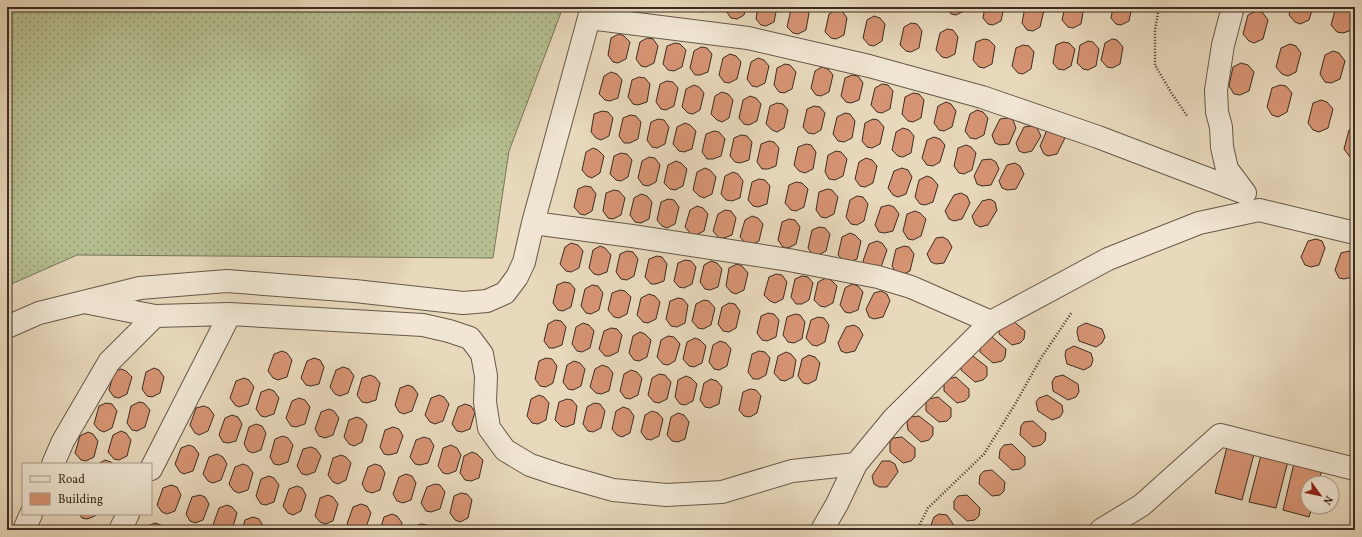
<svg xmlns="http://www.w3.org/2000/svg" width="1362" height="537" font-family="Vollkorn,serif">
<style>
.grass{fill:url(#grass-dots);stroke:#79765a}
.building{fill:#d79474;stroke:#3c2d22}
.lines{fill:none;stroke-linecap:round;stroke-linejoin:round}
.minor-casing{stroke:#675848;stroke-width:24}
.path{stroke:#3c2d22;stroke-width:2.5;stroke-dasharray:1 2;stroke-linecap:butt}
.minor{stroke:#f0e6d3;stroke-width:22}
</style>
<defs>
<pattern id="grass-dots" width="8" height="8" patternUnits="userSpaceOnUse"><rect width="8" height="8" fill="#b6bf91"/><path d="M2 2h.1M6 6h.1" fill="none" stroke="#959c76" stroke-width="1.8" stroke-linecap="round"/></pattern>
</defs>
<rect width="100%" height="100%" fill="#e8d9bc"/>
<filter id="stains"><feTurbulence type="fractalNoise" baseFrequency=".005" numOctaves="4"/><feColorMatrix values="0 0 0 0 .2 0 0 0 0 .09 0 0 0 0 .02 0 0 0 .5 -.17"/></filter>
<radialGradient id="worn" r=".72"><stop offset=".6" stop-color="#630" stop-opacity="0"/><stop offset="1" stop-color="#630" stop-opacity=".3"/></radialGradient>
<path class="grass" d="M7,7H563L509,151L493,258L77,255L7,286Z"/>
<path class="building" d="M694,7H711L703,12L698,11Z
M727,7H746L744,15L737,19L731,18L726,11Z
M758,7H777L774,22L766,26L761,25L756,19Z
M794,7H805L809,13L806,30L798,34L793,33L787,27L791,9Z
M946,7H965L964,11L956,15L951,14Z
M985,7H1004L1001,21L993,25L988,24L983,18Z
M1025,7H1041L1044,10L1040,27L1033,31L1027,30L1022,23Z
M1065,7H1084L1081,24L1073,28L1068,27L1062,20Z
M1113,7H1132L1129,21L1121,25L1116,24L1111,18Z
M1291,7H1313L1309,20L1300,24L1295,22L1289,15Z
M1336,7H1354L1355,9V17L1352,30L1343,33L1337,32L1331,25Z
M836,10L842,11L847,18L844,35L836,39L831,38L825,32L829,14Z
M1256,11L1262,12L1268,20L1263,39L1254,43L1249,41L1243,34L1248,15Z
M874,16L880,18L885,24L882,41L874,46L869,45L863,38L867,20Z
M911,23L917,24L922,31L919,48L911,52L906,51L900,45L904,27Z
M947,29L953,30L958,37L955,54L947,58L942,57L936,50L940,33Z
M619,34L624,36L630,42L626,59L618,63L613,62L608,55L611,38Z
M647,38L653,39L658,46L654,63L646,67L641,66L636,59L640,42Z
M984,39L989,40L995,46L992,64L984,68L979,67L973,60L976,42Z
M1112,39L1117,40L1123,47L1120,64L1112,68L1107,67L1101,60L1105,43Z
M1088,41L1093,42L1099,49L1096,66L1088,70L1083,69L1077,63L1080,45Z
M1063,42L1069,43L1075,49L1071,66L1064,70L1058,69L1053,63L1056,45Z
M675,43L680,44L686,50L682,67L674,71L668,70L663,64L667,46Z
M1290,44L1296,46L1301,53L1296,72L1288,76L1282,74L1276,67L1281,48Z
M1023,45L1029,46L1034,52L1031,69L1023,74L1018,73L1012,66L1016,48Z
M701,47L707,48L712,54L708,72L700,75H695L690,68L694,51Z
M1333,51L1339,53L1345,61L1340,79L1331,83L1325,82L1320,74L1325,55Z
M730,54L736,56L741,62L737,79L729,83L724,82L719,75L723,58Z
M758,58L764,60L769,66L765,83L757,87L752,86L747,79L751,62Z
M1241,63L1248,65L1254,72L1249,91L1240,95L1234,94L1229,86L1233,67Z
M785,64L790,65L796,72L792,89L784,93L779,92L774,85L777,68Z
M822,67L828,69L833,75L829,92L821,96L816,95L811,88L815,71Z
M611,72L617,74L622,80L618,98L610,101L605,100L599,94L604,76Z
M852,75L858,76L863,83L859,100L851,103L846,102L841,96L845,78Z
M639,77L645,78L650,84L647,102L638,105L633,104L628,97L632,80Z
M667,81L673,82L678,88L674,106L666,110L661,109L656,102L660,84Z
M882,84L888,85L893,91L890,109L882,113L877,112L871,105L875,88Z
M694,85L699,87L704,93L700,110L693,114L688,113L682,107L686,89Z
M1280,85L1286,86L1292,93L1287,112L1278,117L1272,115L1267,107L1272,88Z
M722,92L728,94L733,100L729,118L722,122L717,120L711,114L715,96Z
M913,93L919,94L924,100L921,118L913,122L908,121L902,114L905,97Z
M750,96L756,98L761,104L757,121L749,125L744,124L739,118L743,100Z
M1321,100L1327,102L1333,109L1328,128L1319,132L1313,130L1308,123L1313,103Z
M946,102L951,104L956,111L952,127L944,131L939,130L934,123L938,106Z
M777,103L783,104L788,110L784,128L777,132L772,130L766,124L770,106Z
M814,106L820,107L825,113L821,130L814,134L808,133L803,127L807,109Z
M977,110L983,112L988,118L984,135L976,139L970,138L965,131L970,114Z
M602,111L608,112L613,118L609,136L601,140L596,138L591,132L594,114Z
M845,113L850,114L855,121L852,138L844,142L838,141L833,134L837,117Z
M630,115L636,116L641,122L638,139L630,143H624L619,136L623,118Z
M1008,118L1013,120L1016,128L1009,144L1000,145L995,143L992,135L1000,119Z
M658,119L664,120L669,127L665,144L657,148L652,147L647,140L651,122Z
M873,119L878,120L884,127L880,144L872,148L867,147L862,141L865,123Z
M685,123L690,125L696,131L692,149L684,152L679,151L673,144L677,127Z
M1032,126L1037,128L1041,136L1032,151L1024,153L1019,151L1016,143L1024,127Z
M1355,127V158L1350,157L1344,149L1349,130Z
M903,128L909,130L914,136L911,153L903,157L898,156L892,150L896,132Z
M1047,130L1061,131L1065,138L1057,154L1048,156L1044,154L1040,146Z
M714,131L719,132L725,139L721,156L713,159H707L702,152L706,134Z
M741,135L747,136L752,142L749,160L740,163L735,162L730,156L734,138Z
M934,137L940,139L945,145L940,162L933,166L927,165L922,158L927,140Z
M769,141L774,142L779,148L776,166L768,169H762L757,162L761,144Z
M806,144L811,145L816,152L813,169L805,173L799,171L794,165L798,147Z
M966,145L971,147L976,153L972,170L964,174L959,173L954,166L958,148Z
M593,148L598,150L604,156L600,173L592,178L587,176L582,170L586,152Z
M836,151L841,152L847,159L843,176L835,180L829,179L825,172L828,155Z
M621,153L627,154L632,160L628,177L621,181L616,180L610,174L614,156Z
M649,157L655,158L660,165L656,182L648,186L643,185L638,178L642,161Z
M866,158L872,160L877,166L873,183L865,187L860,186L855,179L859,162Z
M991,159L996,162L999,169L991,185L982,186L977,184L974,176L982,160Z
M676,161L681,163L687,169L683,186L675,190L670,189L664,183L668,165Z
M1015,163L1020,166L1024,174L1016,189L1007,190L1002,188L999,181L1007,165Z
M705,168L710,170L716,177L712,194L704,198L699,196L693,190L697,172Z
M902,168L908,170L912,177L906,194L898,197L893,195L888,188L894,171Z
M733,172L738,174L743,181L740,198L732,201L726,200L721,194L725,176Z
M927,176L932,178L938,185L933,202L925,205L920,204L915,197L919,180Z
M759,179L765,180L770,186L767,204L758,207L753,206L748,200L752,182Z
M796,182L802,183L808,189L804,207L796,211L791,210L785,203L789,185Z
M585,186L591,187L596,194L592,211L585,215L580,214L574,207L578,189Z
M827,189L832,190L838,197L834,214L826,218L821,217L816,210L819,192Z
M614,190L619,191L625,198L621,215L613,219L608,218L603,211L606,193Z
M961,193L967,196L970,203L962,219L954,221L949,219L945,211L954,195Z
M641,194L647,196L652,202L649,219L641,223L635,222L630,215L634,198Z
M857,196L863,197L868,204L864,221L857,225L851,224L846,217L850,200Z
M668,199L674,200L679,207L675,224L667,228L662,226L657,220L661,202Z
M990,199L995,202L997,210L988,225L980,227L975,224L972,216L982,201Z
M889,205L894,207L899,214L893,231L885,233L879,232L875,225L881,207Z
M697,206L703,208L708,214L704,231L696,235L691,234L685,227L690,210Z
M725,210L731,211L736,218L732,235L724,238H719L713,231L718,214Z
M915,211L920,213L926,219L921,236L913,240L908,239L903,231L907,214Z
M752,216L758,218L763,224L759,241L751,245L746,244L740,237L745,220Z
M789,219L795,220L800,227L796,244L788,248L783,247L778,240L782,222Z
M819,227L825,228L830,234L826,251L818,255H813L808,248L812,230Z
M850,233L855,235L861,241L857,259L849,262L844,261L838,255L842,237Z
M943,237L948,240L952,247L944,263L936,264L931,262L927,254L936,238Z
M1316,239L1322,241L1325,248L1319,265L1311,267L1305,265L1301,257L1308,241Z
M877,241L882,243L887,250L881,267L867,268L863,261L869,244Z
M571,243L578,245L583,251L579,268L571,272L566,271L560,264L565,247Z
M600,246L605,248L611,255L607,272L599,275L594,274L589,268L593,250Z
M904,246L909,247L914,254L910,271L902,275L897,274L892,266L896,249Z
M627,251L633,252L638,259L634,276L627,280L621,279L616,272L620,254Z
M1349,251L1355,254V271L1353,277L1344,279L1339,278L1335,270L1341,253Z
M657,256L662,257L667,264L664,281L656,284H651L645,277L649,259Z
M685,260L691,261L696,267L692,284L684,288L679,287L674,281L678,263Z
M711,261L717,263L722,269L718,287L710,290L705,289L700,282L704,265Z
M737,264L742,266L748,273L744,290L736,294L731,292L726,286L729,268Z
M776,274L782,275L787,282L783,299L775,303L770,301L764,295L769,277Z
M802,276L808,277L813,283L809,300L802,304H796L791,297L795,279Z
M826,278L831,280L837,286L833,303L825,307L820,306L814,300L818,282Z
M564,282L570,283L575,289L571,307L563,311L558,310L553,303L557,285Z
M852,284L858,286L863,292L858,310L850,313L845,312L840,305L845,288Z
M592,285L598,286L603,293L599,310L591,314L586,313L581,306L585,289Z
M620,290L625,291L631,297L627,314L619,318L614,317L608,310L612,293Z
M881,291L887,294L890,301L883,317L874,319L869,317L866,309L874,293Z
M649,294L655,296L660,302L656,319L648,323L643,322L637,315L641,298Z
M678,298L683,299L688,305L685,323L677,327L671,326L666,319L670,301Z
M704,300L709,301L715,308L711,325L703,329L698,328L692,321L696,304Z
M729,303L735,304L740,311L736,328L729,332L723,331L718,324L722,307Z
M768,313L774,314L779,320L776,337L767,341L762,340L757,333L761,316Z
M795,314L800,315L805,322L802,339L794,343L788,342L783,335L787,317Z
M818,317L824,318L829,325L825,342L817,346L812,345L806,338L811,320Z
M1011,319L1025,331L1024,339L1020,343L1012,345L999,334V325Z
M555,320L561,321L566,327L562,345L554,348H549L544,341L548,324Z
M583,323L589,325L594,331L590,348L582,352L577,351L572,344L576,327Z
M1086,323L1102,329L1105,337L1102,343L1096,347L1079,341L1077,332L1078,327Z
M854,325L859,328L863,335L855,351L846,353L841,351L838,343L846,327Z
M611,328L617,329L622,335L618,352L610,356H605L599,349L604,331Z
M640,332L645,334L651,340L647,357L639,361L634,360L629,353L633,336Z
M668,336L674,337L680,344L675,361L668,365L663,364L657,357L661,340Z
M992,337L1006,349L1005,357L1002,361L993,363L980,352V343L984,339Z
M695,338L700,340L706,346L702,363L694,367L689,366L683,359L687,342Z
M720,341L726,343L731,349L727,366L719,370L714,369L709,362L713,345Z
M1074,346L1091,353L1093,360L1091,366L1084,370L1067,364L1065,355L1066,350Z
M282,351L287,353L292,360L287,377L278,380L273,378L268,371L274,354Z
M759,351L765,352L770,358L766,375L759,379H753L748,372L752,354Z
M786,352L791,354L796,360L793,377L785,381L780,380L774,373L778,356Z
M809,355L815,357L820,363L816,380L808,384L803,383L798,376L802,359Z
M973,356L987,367V376L983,380L975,382L961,370L962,362L965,358Z
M314,358L320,360L324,367L319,384L311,386L306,385L301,378L307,361Z
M546,358L552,359L557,366L553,383L546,387L540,386L535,379L539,361Z
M574,361L580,363L585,369L581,386L573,390L568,389L563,382L567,365Z
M602,365L608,367L613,373L609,391L601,394L596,393L590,387L595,369Z
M343,367L349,369L354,376L348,393L340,396L335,394L330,387L336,370Z
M154,368L159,370L164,377L160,393L152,397L147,396L142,389L146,372Z
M121,369L126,371L132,377L127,394L119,398L114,397L109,390L114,372Z
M631,370L637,372L642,378L638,395L630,399L625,398L620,391L624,374Z
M659,374L665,375L671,382L667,399L659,403L654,402L648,395L652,378Z
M370,375L375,377L380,383L376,400L367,403L362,402L357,395L362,378Z
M1063,375L1078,384L1079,392L1076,397L1068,400L1053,391L1052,382L1055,377Z
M686,376L691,378L697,384L693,401L685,405L680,404L675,397L678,380Z
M956,377L969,389V397L965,401L957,403L944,391V383L948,379Z
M244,378L249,380L254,387L248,404L239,407L235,405L230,398L236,381Z
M711,379L717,381L722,387L719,404L710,408L705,407L700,400L704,383Z
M408,385L413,387L418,394L412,411L404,414L399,412L395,405L400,388Z
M269,389L274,391L279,398L274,414L265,417L261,416L256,409L261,392Z
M750,389L756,390L761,396L757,413L750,417L744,416L739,410L743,392Z
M439,395L444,397L449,404L443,421L435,424L430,422L425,415L431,398Z
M539,395L544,397L549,403L546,420L538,424L532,423L527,416L531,399Z
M1047,395L1062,405L1063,412L1060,417L1052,420L1038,411L1036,402L1039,398Z
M938,397L951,408V417L947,421L939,422L926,411V403L929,399Z
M299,398L305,400L310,407L305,424L296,427L291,426L286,418L292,401Z
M567,399L572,400L577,406L574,424L566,427L561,426L555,420L559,402Z
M139,402L144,403L150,410L145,427L137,431L132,430L127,423L131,406Z
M106,403L112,404L117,411L112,428L104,432L99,430L94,424L99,406Z
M594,403L600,404L605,411L601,428L593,432L588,431L583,424L587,407Z
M465,404L471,406L475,412L470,429L462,432L457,431L452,424L458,407Z
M204,406L209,408L214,415L208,431L199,435L195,433L190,425L196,408Z
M623,407L629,409L634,416L630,433L622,437L617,435L612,429L616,411Z
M329,409L334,411L339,418L333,435L325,438L319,436L315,429L321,412Z
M652,411L658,413L663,419L659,436L651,440L646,439L641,432L645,415Z
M678,413L684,415L689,422L685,439L678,442L672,441L667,435L671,417Z
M232,415L238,417L242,424L236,441L228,443L223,442L219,435L225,418Z
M919,416L933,427V435L929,440L921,442L908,430L907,422L911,417Z
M357,417L362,419L367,425L362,442L354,446L349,444L344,437L349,420Z
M1033,421L1046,433L1045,441L1041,445L1033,447L1020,435L1021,426L1024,422Z
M256,424L262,426L266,433L261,450L253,453L248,451L244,444L249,427Z
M393,427L399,429L403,436L397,453L389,455L384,454L380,447L385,430Z
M121,431L126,433L131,440L127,456L119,460L114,459L108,452L113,435Z
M88,432L93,434L98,441L94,457L86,461L81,460L75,453L80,436Z
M283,436L288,438L293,445L288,462L279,465L274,464L270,457L275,439Z
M424,437L430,439L434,446L428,463L420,465L415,464L410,457L416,440Z
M902,437L915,448V457L911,461L903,463L890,452V442L893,438Z
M1012,444L1025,457V465L1020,469L1012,470L999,458L1000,450L1004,445Z
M189,445L194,447L199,454L193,471L184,474L180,472L175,464L181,448Z
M451,445L457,448L461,455L456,471L448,474L443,473L438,466L443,448Z
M311,447L316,449L321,456L315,472L307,475L302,474L297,466L303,449Z
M1227,447L1254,454L1242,500L1215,493Z
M472,452L477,454L483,460L479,478L471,481L465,480L460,473L464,456Z
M217,454L223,457L227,464L221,480L213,483L208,481L203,474L209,457Z
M341,455L346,457L351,463L346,480L338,484L333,482L328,475L333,458Z
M1261,455L1288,461L1276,508L1249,502Z
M105,460L111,462L113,464H98Z
M882,461H890L895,464L898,472L887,487H879L874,484L872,476Z
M1294,463L1322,470L1318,483H1308V507H1312L1309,517L1283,510Z
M243,464L248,466L253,473L248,490L239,493L234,491L229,484L235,467Z
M375,464L381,466L385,473L380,490L372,493L366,491L362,484L368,467Z
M992,470L1005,482L1004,491L1000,495L992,496L979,484L980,475L984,471Z
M406,474L412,476L416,483L411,500L403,503L397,501L393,494L399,477Z
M269,476L274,478L279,485L274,502L266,505L261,504L256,496L261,479Z
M435,484L440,485L445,492L440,509L431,512L426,511L421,503L427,487Z
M171,485L177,487L181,495L175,511L167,514L162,512L157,505L163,488Z
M297,486L302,488L306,495L301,511L293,515L288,513L283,506L289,489Z
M461,493L467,494L472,500L468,518L460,522L455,520L450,513L454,496Z
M200,495L205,497L209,504L203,520L195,523L190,521L186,514L192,497Z
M328,495L333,497L338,504L333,521L325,524L320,522L315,516L320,498Z
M967,495L980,508L979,516L975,520L967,521L954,509V501L958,496Z
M361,504L367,506L371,513L365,530H351L347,524L353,507Z
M227,505L232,507L237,513L232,530H217L213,525L219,508Z
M79,514H96L95,516L87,519L82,518Z
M392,514L397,516L402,523L400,530H380L384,517Z
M939,514L947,515L957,530H934L931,525L934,517Z
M253,517L259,519L263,526L262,530H242L245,520Z
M155,523L161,525L164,530H146L148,526Z
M421,524L427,525L430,530H412L413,527Z
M279,526L286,530H271L272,529Z"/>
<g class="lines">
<defs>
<path id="minor" d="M1233,7L1223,45L1216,90L1217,112L1221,127L1222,147L1227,169L1245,193
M589,18L748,38L869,66L982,97L1098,137L1245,193
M533,223L632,236L789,260L878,277L911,287L991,322
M84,302L155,316L230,314L423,325L449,331L470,338L482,354L486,376L485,402L489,428L505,450L530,465L557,474L613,490L666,495L722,492L792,471L856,464
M7,327L39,313L140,288L227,281L355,291L463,303L487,301L505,293L517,277L524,262L533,223L592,7
M53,464L63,441L109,362L155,316
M151,469L230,314
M24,530L31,514
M120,530L128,514
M822,530L837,504L856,464L894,418L991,322L1108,259L1199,223L1259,210L1355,233
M1101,530L1142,505L1220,435L1355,469"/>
</defs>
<use href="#minor" class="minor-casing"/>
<path class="path" d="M1159,7L1155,30V65L1172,94L1188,117
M917,530L928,508L984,454L1014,406L1041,358L1072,312"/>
<use href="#minor" class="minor"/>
</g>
<rect width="1362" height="537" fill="none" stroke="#e8d9bc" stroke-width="24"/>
<rect x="8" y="8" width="1346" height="521" fill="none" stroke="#3c2d22" stroke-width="2"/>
<rect x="12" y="12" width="1338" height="513" fill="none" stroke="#3c2d22"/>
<rect x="22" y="463" width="130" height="52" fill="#f0e6d3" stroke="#a89c8c"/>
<rect x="30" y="476" width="20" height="6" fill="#f0e6d3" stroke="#a89c8c"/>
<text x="58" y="483" font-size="12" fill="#3c2d22">Road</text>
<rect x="30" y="493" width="20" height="12" fill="#d79474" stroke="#a89c8c"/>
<text x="58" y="503" font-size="12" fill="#3c2d22">Building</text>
<g transform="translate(1320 495) rotate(123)"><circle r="19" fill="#f0e6d3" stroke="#a89c8c"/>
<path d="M0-3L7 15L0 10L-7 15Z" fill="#8f2418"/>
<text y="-6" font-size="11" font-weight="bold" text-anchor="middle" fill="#3c2d22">N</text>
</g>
<rect width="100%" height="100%" filter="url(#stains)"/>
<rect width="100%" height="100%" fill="url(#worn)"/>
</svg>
